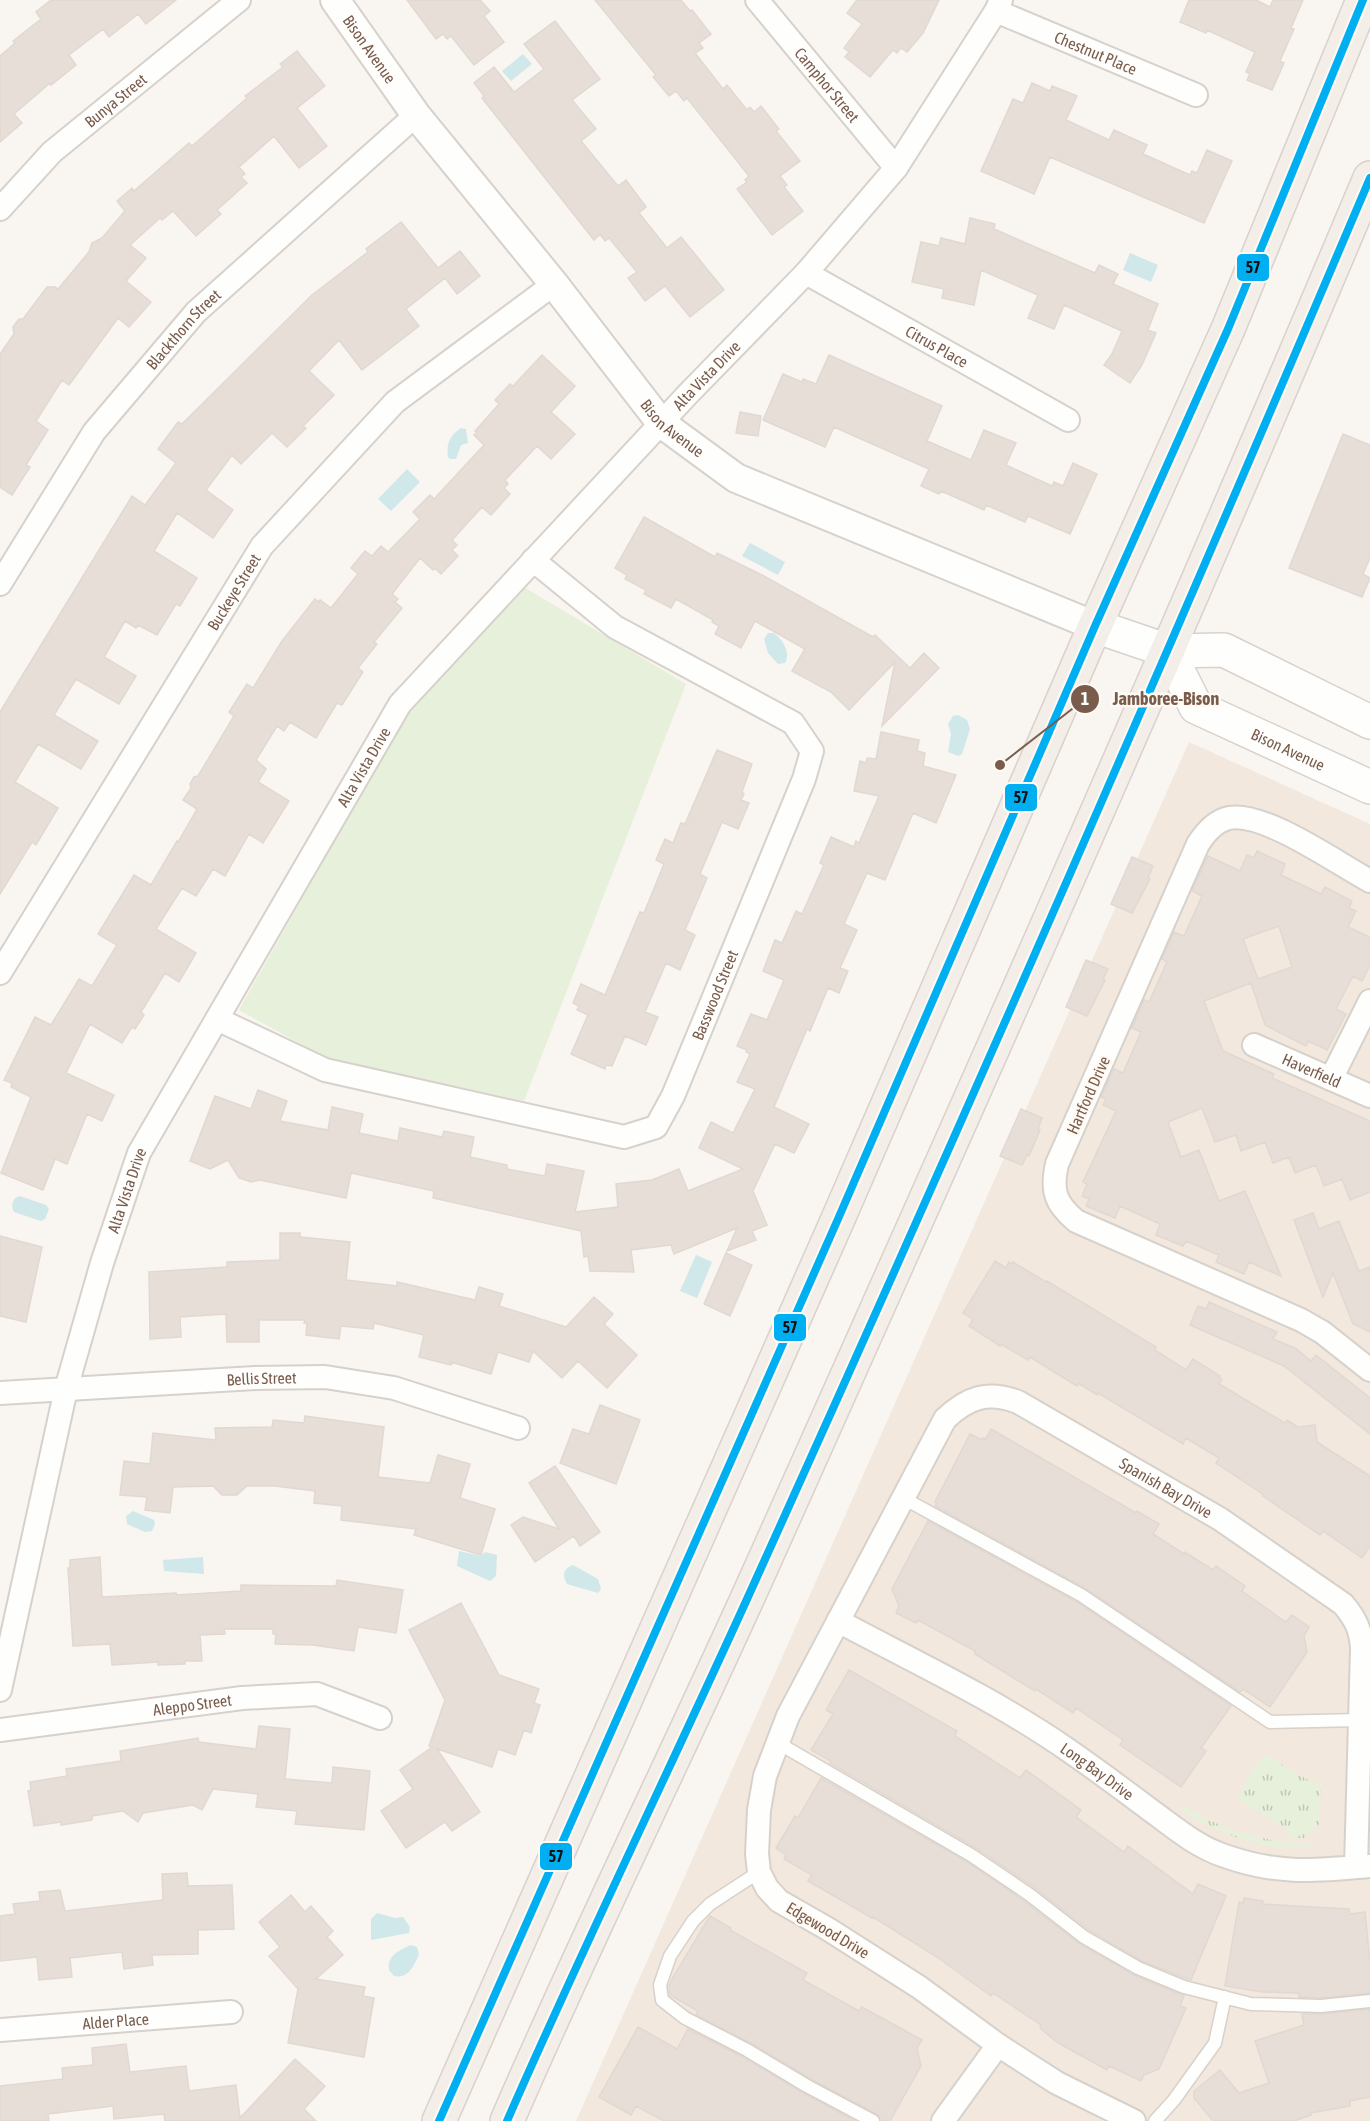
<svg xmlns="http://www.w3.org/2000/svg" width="1370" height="2121" font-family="'Asap Condensed',sans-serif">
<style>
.residential{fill:#f2e8de}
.grass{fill:url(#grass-tufts)}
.park{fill:#e7f0db}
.water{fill:#d0e8ea}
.building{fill:#e6ded7;stroke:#e2d8d2;stroke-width:1.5;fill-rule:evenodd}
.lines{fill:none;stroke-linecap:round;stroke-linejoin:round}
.service-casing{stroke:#d7d1cb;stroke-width:15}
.minor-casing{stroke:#d7d1cb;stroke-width:26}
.tertiary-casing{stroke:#d7d1cb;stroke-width:32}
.secondary-casing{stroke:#d9d2cb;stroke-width:36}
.primary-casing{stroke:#dad1cc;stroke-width:36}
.service{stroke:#fefefd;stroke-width:12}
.minor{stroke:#fefefd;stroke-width:22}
.tertiary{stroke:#fefefd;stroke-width:28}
.secondary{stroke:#fefefd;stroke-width:33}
.primary{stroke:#f3eee8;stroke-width:33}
.bus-1-casing{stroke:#fffaf3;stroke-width:12}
.bus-1{stroke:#00aff2;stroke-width:8}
.labels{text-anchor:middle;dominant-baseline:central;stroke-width:5;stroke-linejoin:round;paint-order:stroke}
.street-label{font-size:16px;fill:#7a5c4d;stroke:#fffaf3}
.leader{fill:none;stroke:#7a5c4d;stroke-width:2}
.callout-dot{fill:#7a5c4d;stroke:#fffaf3;stroke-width:2}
.mark-label{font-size:18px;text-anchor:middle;font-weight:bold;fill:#fff}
.callout-label{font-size:18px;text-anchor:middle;font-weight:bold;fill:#7a5c4d;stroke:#fffaf3;stroke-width:5;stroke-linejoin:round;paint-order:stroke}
.line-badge{stroke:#fffaf3;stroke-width:2}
.pale-badge-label{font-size:16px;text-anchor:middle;font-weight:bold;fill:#111}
</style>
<defs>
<pattern id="grass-tufts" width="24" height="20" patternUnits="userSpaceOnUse" patternTransform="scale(1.5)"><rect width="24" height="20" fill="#e7f0db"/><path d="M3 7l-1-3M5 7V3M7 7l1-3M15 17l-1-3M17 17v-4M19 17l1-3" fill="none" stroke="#c0c6b4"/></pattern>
</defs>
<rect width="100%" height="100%" fill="#f9f5f0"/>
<path class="residential" d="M1189,742L1370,824V2121H576Z"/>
<path class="grass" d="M1264,1754L1310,1781L1321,1783L1319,1824L1305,1838H1290L1288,1830L1283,1827L1238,1799V1795Z
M1184,1806C1224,1831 1264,1843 1311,1843L1314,1845C1270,1856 1218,1832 1182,1811Z"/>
<path class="park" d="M522,586L686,684L524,1101L328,1059L239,1010L405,717Z"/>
<path class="water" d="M523,54L532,64L511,81L502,71Z
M1130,253L1158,265L1151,282L1123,270Z
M461,428L466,429L468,443L461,445L456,459H450L448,457C446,444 450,435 461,428Z
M407,469L420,482L391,511L378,499Z
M750,543L785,562L778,575L742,556Z
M768,633H774C783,640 791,653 785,663L778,664L768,653L764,639Z
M958,715L967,720L970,729L962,754L958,756L948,752L951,734L948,724L953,716Z
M20,1196L46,1205L49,1209L45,1219L41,1221L14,1212C11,1206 12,1203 15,1198Z
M696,1255L712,1262L697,1298L680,1291Z
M133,1511L154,1520L155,1524L152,1531L145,1532L127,1524L126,1516Z
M459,1551L481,1556L485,1552L497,1555L496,1576L490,1581L457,1566Z
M203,1557L204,1574L164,1571L163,1560Z
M573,1565L598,1579L601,1589L598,1593L567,1584C562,1575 563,1569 573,1565Z
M377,1913L395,1918L403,1917L410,1927L409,1933L371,1940V1919Z
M411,1945L417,1947L419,1955C413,1966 409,1979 394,1976L389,1970C387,1955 400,1950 411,1945Z"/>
<path class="building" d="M51,0H176L146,24L138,14L109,37L103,29L69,55L76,65L51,85L50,83L14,114L22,123L0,142V56L15,43L13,41L41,19L36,12Z
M407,0H480L490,11L484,16L504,42L474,65L451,36L447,39L443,34L436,39Z
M595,0H681L690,11L692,10L711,34L699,43L703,48L695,53L723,89L727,85L747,110L750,107L754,112L761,106L779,129L776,131L800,161L780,176L787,185L784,187L803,211L772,235L737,189L747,182L745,180L749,176L687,98L684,101L676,91L669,96L653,77L656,75Z
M857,0H939L923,33L907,52L901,48L897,53L893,50L870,77L845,57L849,52L844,48L862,24L847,13Z
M1189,0H1256L1270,7L1273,0H1303L1291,28L1294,29L1280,61L1284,63L1272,90L1247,80L1250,74L1246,72L1255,52L1207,30L1206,33L1180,22Z
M555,21L600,79L572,100L596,129L581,141L618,186L626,180L646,207L639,213L667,248L681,237L724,290L690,317L665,286L645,301L628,278L637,272L609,238L605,241L600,234L594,240L482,98L484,96L474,83L494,67L514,92L544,69L524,44Z
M297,51L325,86L297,108L327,146L299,168L274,136L239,167L245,174L241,177L247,183L217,210L221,214L196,236L173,211L162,220L160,218L130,245L146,258L126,281L151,302L129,327L118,318L69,385L62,380L36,421L48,430L26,465L30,467L12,495L0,487V354L14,334L13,327L19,319H23L47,287H55L58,289L89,252L92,243L102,238L125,211L117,201L132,188L134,191L189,143L192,146L247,98L245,96L283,67L280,64Z
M1032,83L1050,91L1052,86L1077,96L1066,120L1109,140L1114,130L1147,145L1143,154L1190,175L1192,171L1197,173L1207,150L1232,161L1204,223L1050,157L1034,194L981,171L1013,99L1023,103Z
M970,218L995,224L994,229L1095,273L1099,265L1118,274L1113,284L1158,304L1148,330L1156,333L1142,365L1130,383L1104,365L1112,354L1122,331L1064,305L1054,329L1028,318L1038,295L981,270L974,305L942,298L944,289L912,282L921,242L939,246L941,238L965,244Z
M401,222L438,268L460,251L480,276L457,294L445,278L406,309L419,326L362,370L339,340L309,371L334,395L303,426L306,428L287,447L272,433L241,464L232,455L206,490L233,510L213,538L177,513L154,551L197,578L180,606L176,604L157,635L138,625L136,628L125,621L104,657L136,676L119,704L76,679L54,715L98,741L81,769L38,744L15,782L58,808L36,845L32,842L0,894V712L132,496L145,505L176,463L158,449L178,422L182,424L312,295L368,252L366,249Z
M542,355L575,386L551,412L575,434L551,459L537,446L505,480L508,484L504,488L510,494L491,515L482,507L452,540L457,545L452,550L458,556L441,574L435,568L433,570L420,558L392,594L398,599L395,602L402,608L374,642L377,644L358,668L363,672L342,705L337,703L316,738L290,722L284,731L277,726L256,760L266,769L258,782L289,801L263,843L249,834L225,876L213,869L196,896L182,888L156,929L196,953L179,982L165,973L141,1012L144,1015L135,1029L132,1027L122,1043L90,1024L66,1073L114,1095L102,1121L87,1114L67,1164L55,1159L43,1190L1,1173L31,1097L11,1087L12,1083L4,1080L35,1017L51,1025L79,979L92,986L117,945L98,934L134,875L151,885L177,841L178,842L197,809L183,800L191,788L190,784L194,777L198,776L234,716L229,712L247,684L253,688L282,641L315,599L319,602L320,600L331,608L358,574L351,568L365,551L372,556L381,546L388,552L420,519L413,512L430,495L434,499L484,445L474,435L477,432L475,431L499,404L495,400L510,384L513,386Z
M829,355L942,406L927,441L971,460L984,430L1016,443L1006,465L1052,486L1054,482L1063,486L1073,463L1097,474L1070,534L1028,516L1025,522L986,505L984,510L941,491L939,494L921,486L929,469L834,427L825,447L763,420L783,374L802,382L803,379L816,384Z
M740,412L761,416L758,436L736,433Z
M1343,434L1370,445V558L1363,574L1370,578L1362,597L1289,568Z
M644,517L715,557L717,553L762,575L873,637L875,635L910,668L924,653L939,668L882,726L895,662L849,710L831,692L792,671L805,649L755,621L741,648L715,634L719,626L712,622L713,620L676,599L671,608L644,594L646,590L625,579L627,575L615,568Z
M881,732L919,740L917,751L925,753L923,766L956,775L936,823L913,813L885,880L867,873L844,924L857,930L840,968L848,971L839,993L828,988L810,1031L807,1029L774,1107L809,1124L794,1153L775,1144L753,1191L767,1225L752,1231L756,1240L727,1251L737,1228L674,1254L671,1245L631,1250L634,1272L590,1271L588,1256L584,1257L581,1231L433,1198L434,1191L351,1173L346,1198L260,1180L251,1182L239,1178L228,1160L210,1169L190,1161L215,1096L251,1109L258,1090L287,1101L280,1121L328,1130L332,1107L363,1114L359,1133L398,1141L400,1128L442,1137L444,1131L474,1137L470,1157L507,1165V1169L545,1176L547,1164L584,1171L575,1212L618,1207L616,1184L652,1180L679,1169L688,1191L743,1169L699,1148L711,1122L733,1133L755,1089L737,1082L750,1054L746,1052L747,1050L737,1046L751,1014L767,1020L784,980L763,971L775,940L782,943L796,911L802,914L824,865L820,863L831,837L854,847L856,841L859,843L879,796L854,791L860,761L866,763L867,758L876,759Z
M717,750L752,764L742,792L744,794L741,800L749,803L738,829L722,822L700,874L707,878L685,930L695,935L680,970L666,963L645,1012L658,1017L646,1045L625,1036L612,1066L606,1065L605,1069L571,1054L588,1015L577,1010L579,1006L573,1003L581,984L605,995L640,912L644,913L664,864L656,860L665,839L673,843L681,823L685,824Z
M1257,851L1285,864L1281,875L1321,894L1325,887L1352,901L1349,908L1356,911L1348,927L1370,937V965L1362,981L1353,976L1336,1009L1346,1014L1327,1050L1308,1041L1306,1046L1265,1025L1251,983L1204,1001L1223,1051L1274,1074L1272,1078L1370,1121V1192L1350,1200L1342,1179L1324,1186L1316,1165L1295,1173L1289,1157L1273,1163L1265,1142L1241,1151L1236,1135L1215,1142L1202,1108L1168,1122L1181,1157L1199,1150L1219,1201L1245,1191L1281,1276L1249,1262L1244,1274L1216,1262L1219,1255L1186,1241L1183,1246L1156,1235L1160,1224L1120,1206L1115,1218L1086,1206L1089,1199L1082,1196L1087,1184L1083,1182L1116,1111L1103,1105L1106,1099L1101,1097L1114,1069L1123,1073L1141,1032L1132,1028L1144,1000L1149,1002L1167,962L1162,959L1174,932L1184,936L1202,896L1192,891L1208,856L1240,871L1247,855L1254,858ZM1279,926L1292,967L1258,979L1243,939Z
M1132,857L1153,866L1148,878L1150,879L1132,913L1111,904Z
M1086,960L1108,969L1103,979L1105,980L1087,1016L1066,1007Z
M1021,1109L1042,1118L1038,1129L1040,1130L1029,1156L1027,1155L1022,1165L1000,1156Z
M1313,1213L1319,1229L1339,1221L1359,1271L1370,1267V1332L1353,1324L1333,1273L1323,1297L1294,1220Z
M280,1233H300V1237L350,1242L346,1280L397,1286V1282L475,1300L479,1287L503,1294L499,1306L566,1327L594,1297L613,1314L604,1324L637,1355L607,1388L578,1361L562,1378L533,1351L529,1362L498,1352L491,1374L451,1362V1365L419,1357L424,1335L374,1323L373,1329L341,1326L339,1339L306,1335L307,1323H304L305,1320H259V1342H227L226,1314L180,1317L181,1337L150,1339L149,1272L227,1267V1262L280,1260Z
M0,1236L42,1247L26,1322L0,1316Z
M726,1253L752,1265L730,1316L704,1304Z
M995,1261L1006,1268L1009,1262L1011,1264L1013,1262L1046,1282L1047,1281L1156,1347L1155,1350L1186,1370L1193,1359L1220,1376L1219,1378L1222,1380L1219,1384L1285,1423L1287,1420L1298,1427L1315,1425L1317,1442L1370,1476V1546L1362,1558L1323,1531L1320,1535L1263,1496L1264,1495L1216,1463L1219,1458L1186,1438L1183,1444L1098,1393L1097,1395L1078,1383L1077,1386L1030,1357L1028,1360L1001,1344L1000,1346L969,1326L973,1319L963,1313Z
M1209,1302L1277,1332L1273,1339L1295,1348L1311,1361L1316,1355L1370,1398V1434L1284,1366L1190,1325L1198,1306L1206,1309Z
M600,1405L640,1420L616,1484L560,1463L573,1429L589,1434Z
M305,1416L384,1427L378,1477L430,1483L438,1455L470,1464L460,1498L495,1509L481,1555L414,1535L416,1529L341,1520L342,1506L314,1503L315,1491L275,1486H247L237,1495H222L213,1486L173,1487L170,1513L145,1510L147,1497L120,1495L124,1461L150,1464L153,1433L216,1440L215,1428L272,1427L273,1420L304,1423Z
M991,1429L1136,1513L1137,1511L1159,1524L1153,1534L1184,1554L1185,1552L1213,1570L1216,1566L1245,1586L1242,1591L1284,1621H1287L1292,1615L1309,1627L1304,1636L1307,1652L1270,1707L1243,1689L1240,1692L1085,1588L935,1506L937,1503L935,1502L970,1434L982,1440L983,1438L986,1439Z
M555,1466L600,1532L580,1546L574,1536L535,1562L511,1525L523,1517L559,1529L529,1483Z
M928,1521L1077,1602L1231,1706L1201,1748L1206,1751L1181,1787L1120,1745L1123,1740L1076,1708L1073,1713L1036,1689L1035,1691L975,1654V1651L918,1620L916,1623L896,1613L899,1606L892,1589Z
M100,1557L102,1597L176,1593L177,1595L241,1591V1585L336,1586L337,1580L403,1590L396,1633L358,1627L354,1651L313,1645L275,1644L276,1634H273V1629H224L225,1634L200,1635L202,1661H185V1664L158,1665V1662L112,1665L110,1644L73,1646L68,1568H70V1560Z
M461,1603L499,1675L539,1689L534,1703L540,1705L531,1733L524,1730L515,1755L498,1749L492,1767L437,1749L480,1812L452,1831L445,1822L406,1848L381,1811L413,1789L400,1770L432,1747L429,1746L445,1700L409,1630Z
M849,1670L957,1731L955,1736L1020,1778L1026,1770L1081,1810L1076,1817L1124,1852L1128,1846L1193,1894L1198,1884L1226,1896L1191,1980L1142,1961L1089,1930L1035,1888L976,1848L830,1763L831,1761L811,1750L833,1714L826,1710Z
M259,1726L290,1729L285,1779L332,1783L333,1767L370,1771L364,1830L295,1824L297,1811L256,1807L258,1794L213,1789L202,1810L193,1805L143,1813L138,1822L123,1811L92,1816V1820L61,1825V1822L34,1826L28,1791L31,1790L30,1782L67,1776L66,1769L121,1761L120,1751L198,1738L199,1742L256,1749Z
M821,1778L967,1862L1025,1902L1080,1944L1134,1975L1184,1996L1180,2006L1186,2008L1159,2069L1144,2075L1141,2081L1109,2066L1107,2070L1058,2043L1040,2028L1041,2025L993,1993L991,1996L937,1957L873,1917L872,1918L808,1881L812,1875L784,1859L786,1855L776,1848L795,1816L798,1818Z
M187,1873L188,1886L232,1885L234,1929L198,1930V1954L152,1955L153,1965L124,1969L122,1952L70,1958L72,1977L39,1980L37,1957L0,1961V1916L15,1914L13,1904L40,1901L39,1892L60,1890L65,1911L163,1900L162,1874Z
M291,1895L305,1912L311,1906L333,1931L327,1937L343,1955L316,1979L365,1987L363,1996L374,1998L364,2057L288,2043L298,1989L269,1956L280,1947L259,1922Z
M1244,1898L1263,1901L1262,1904L1349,1909L1350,1914L1365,1912L1370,1963V1993L1321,1998L1299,1997V1993L1262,1992L1225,1986L1239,1902L1243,1903Z
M710,1916L731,1928L730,1930L807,1973L803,1980L859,2011L862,2007L922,2040L917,2048L921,2066L890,2121H881L877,2114L811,2079L751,2043L696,2015L698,2011L670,1995L669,1986L673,1977Z
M1370,2009V2097L1350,2101V2106L1310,2113L1311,2115L1294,2121H1213L1194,2098V2091L1220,2070L1239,2093L1269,2083L1255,2041L1304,2025L1302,2014H1322Z
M638,2027L677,2049L688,2029L743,2057L803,2093L855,2121H664L636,2106L631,2115L599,2097Z
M126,2044L130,2072L186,2066L189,2091L236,2085L240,2118L295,2059L325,2086L304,2109L316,2121H165L164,2114L114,2119L113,2106L48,2114L49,2121H0V2086L63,2079L62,2068L93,2065L92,2048Z"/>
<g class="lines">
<defs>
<path id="service" d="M903,1498L1081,1595L1270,1722L1360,1720
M778,1743L971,1855L1030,1895L1084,1937L1138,1968L1184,1987L1251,2004L1321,2006L1370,2001
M759,1872L710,1904L693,1921L670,1956L660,1985L662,2000L685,2018L747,2050L807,2086L873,2121
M1155,2121L1174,2100L1215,2043L1225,1997"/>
<g id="minor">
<path id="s1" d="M757,0L896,168"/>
<path id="s2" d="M996,11L1196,95"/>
<path id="s3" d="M0,209L52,152L239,0"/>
<path id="s4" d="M806,273L1068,420"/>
<path id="s5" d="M0,584L94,432L196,312L416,115"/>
<path d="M1370,881C1338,864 1264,811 1229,818C1215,821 1205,833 1198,844L1057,1164C1051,1191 1055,1203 1076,1221L1301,1320L1322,1332L1370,1370"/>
<path id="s6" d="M0,973L262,546L395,402L554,284"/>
<path id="s7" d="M217,1019L325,1070L624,1137L656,1127L673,1096L804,779L812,751L793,723L615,627L533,560"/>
<path id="s8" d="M1254,1045L1370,1096"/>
<path d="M1331,1079L1370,1001"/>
<path id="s9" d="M0,1393L255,1378L325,1377L394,1388L518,1428"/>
<path id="s10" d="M838,1621C915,1662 996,1700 1068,1750C1097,1770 1125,1791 1153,1812C1175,1828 1196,1846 1222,1855C1277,1875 1313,1871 1370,1866"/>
<path id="s11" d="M0,1690L66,1389L102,1263L139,1153L400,704L688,394L806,273L896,168L996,11L1001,0"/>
<path id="s12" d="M0,1730L242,1698L317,1694L380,1718"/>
<path id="s13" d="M0,2030L231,2012"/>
<path d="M943,2121L998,2045"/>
<path id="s14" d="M1134,2121L1057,2083L998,2045L919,1987L828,1929L779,1901L767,1888L759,1872L757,1854L759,1810L765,1776L788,1716L945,1419C967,1398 988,1390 1018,1402L1220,1519L1343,1604C1355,1618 1361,1630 1362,1648L1356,1867"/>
</g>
<g id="tertiary">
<path id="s15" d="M335,0L416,115L554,284L661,423L736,478L1095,626"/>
</g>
<g id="secondary">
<path d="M1095,626L1168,651L1224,650L1370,722"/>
<path id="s16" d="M1168,651L1196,707L1370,787"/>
</g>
<path id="primary" d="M439,2121L838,1219L1095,626L1228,329L1363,0
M507,2121C586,1938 675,1759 757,1577C965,1113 1172,648 1370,178"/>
</defs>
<use href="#service" class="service-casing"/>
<use href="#minor" class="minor-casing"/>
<use href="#tertiary" class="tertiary-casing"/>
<use href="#secondary" class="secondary-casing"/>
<use href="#primary" class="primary-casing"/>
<use href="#service" class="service"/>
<use href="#minor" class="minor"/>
<use href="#tertiary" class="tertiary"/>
<use href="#secondary" class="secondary"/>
<use href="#primary" class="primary"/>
<defs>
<path id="bus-1" d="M439,2121L838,1219L1095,626L1228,329L1363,0
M507,2121C587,1938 675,1759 757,1577C967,1113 1171,647 1370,178"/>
</defs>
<use href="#bus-1" class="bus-1-casing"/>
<use href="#bus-1" class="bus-1"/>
</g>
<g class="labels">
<g class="street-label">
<text stroke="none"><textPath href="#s15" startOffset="60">Bison Avenue</textPath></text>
<text stroke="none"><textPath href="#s2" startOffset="108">Chestnut Place</textPath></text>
<text stroke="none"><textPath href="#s1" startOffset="110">Camphor Street</textPath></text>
<text stroke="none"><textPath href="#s3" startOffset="159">Bunya Street</textPath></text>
<text stroke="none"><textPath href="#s5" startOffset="315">Blackthorn Street</textPath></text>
<text stroke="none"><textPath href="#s4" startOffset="150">Citrus Place</textPath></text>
<text stroke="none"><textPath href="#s11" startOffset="1524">Alta Vista Drive</textPath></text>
<text stroke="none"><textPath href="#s15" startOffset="546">Bison Avenue</textPath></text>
<text stroke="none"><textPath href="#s6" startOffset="447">Buckeye Street</textPath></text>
<text stroke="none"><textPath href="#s16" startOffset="164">Bison Avenue</textPath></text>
<text stroke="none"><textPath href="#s11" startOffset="1002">Alta Vista Drive</textPath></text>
<text stroke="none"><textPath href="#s7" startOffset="604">Basswood Street</textPath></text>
<text stroke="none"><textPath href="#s8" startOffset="63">Haverfield</textPath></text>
<text transform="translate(1088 1095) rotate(-66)">Hartford Drive</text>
<text stroke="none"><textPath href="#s11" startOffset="516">Alta Vista Drive</textPath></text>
<text stroke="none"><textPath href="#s9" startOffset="262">Bellis Street</textPath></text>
<text stroke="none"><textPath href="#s14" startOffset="1202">Spanish Bay Drive</textPath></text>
<text stroke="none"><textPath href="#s12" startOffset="194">Aleppo Street</textPath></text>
<text stroke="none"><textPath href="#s10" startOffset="300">Long Bay Drive</textPath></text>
<text transform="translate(828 1930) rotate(31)">Edgewood Drive</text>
<text stroke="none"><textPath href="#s13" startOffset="116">Alder Place</textPath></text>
</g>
</g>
<path class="leader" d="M1000 765L1085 699"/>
<g class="callout-dot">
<circle cx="1000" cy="765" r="6"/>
<circle cx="1085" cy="699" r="15"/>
</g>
<g class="mark-label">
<text x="1085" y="705">1</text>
</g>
<g class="callout-label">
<text x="1166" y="705">Jamboree-Bison</text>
</g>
<g class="line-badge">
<rect x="1236" y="253" width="34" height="29" rx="6" fill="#00aff2"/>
<rect x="1004" y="783" width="34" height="29" rx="6" fill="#00aff2"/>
<rect x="773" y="1313" width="34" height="29" rx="6" fill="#00aff2"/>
<rect x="539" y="1842" width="34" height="29" rx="6" fill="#00aff2"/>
</g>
<g class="pale-badge-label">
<text x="1253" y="273">57</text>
<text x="1021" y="803">57</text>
<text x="790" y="1333">57</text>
<text x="556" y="1862">57</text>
</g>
</svg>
